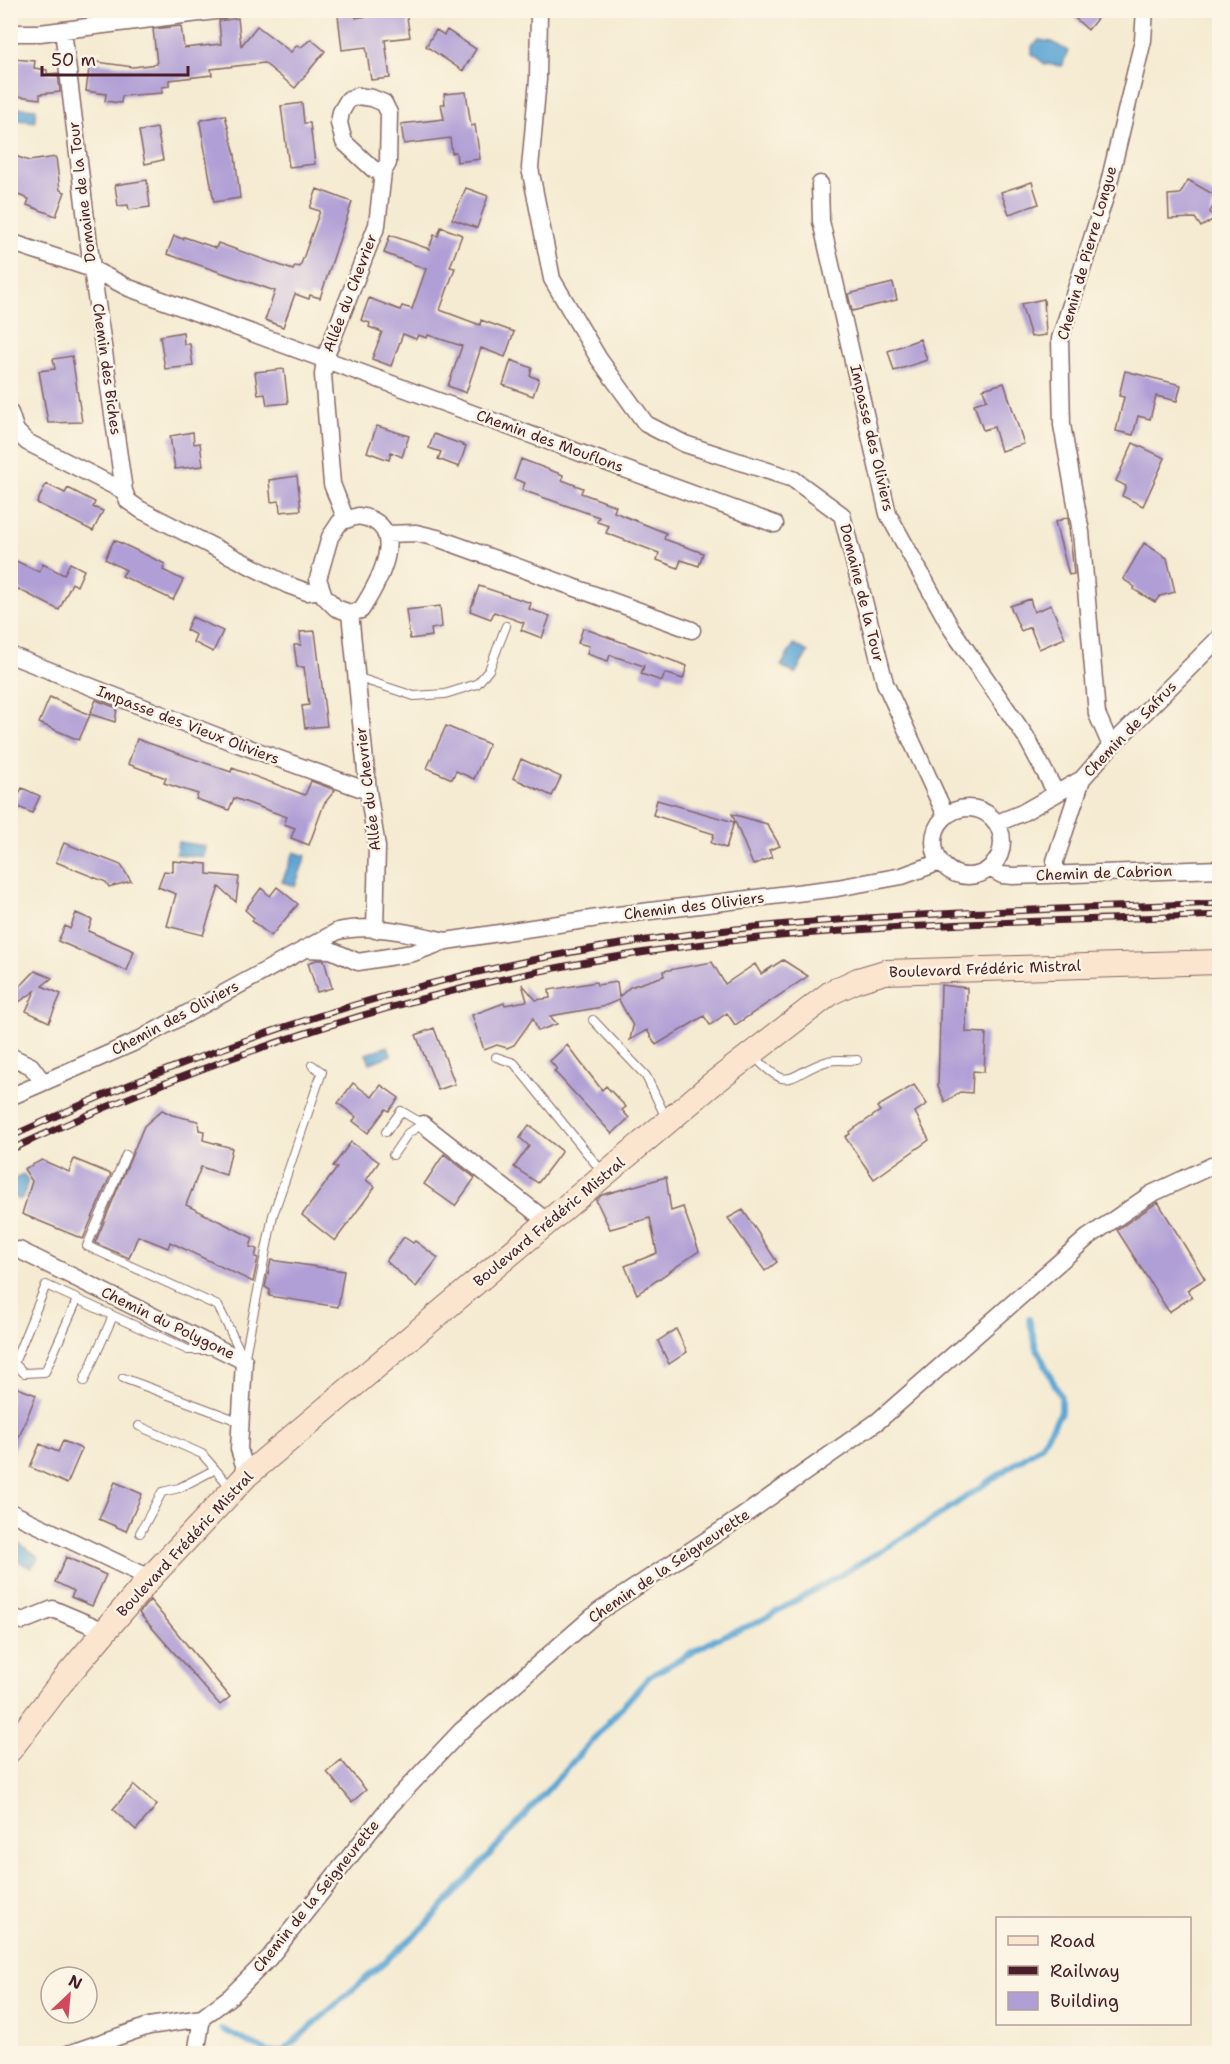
<svg xmlns="http://www.w3.org/2000/svg" width="1230" height="2064" font-family="'Shantell Sans',sans-serif">
<style>
.water{fill:#5ca6d4;stroke:#536280;stroke-width:1.5}
.lines{fill:none;stroke-linecap:round;stroke-linejoin:round}
.stream{stroke:#5ca6d4;stroke-width:6}
.building{fill:#b09fd6}
.service-casing{stroke:#866665;stroke-width:10}
.minor-casing{stroke:#866665;stroke-width:19}
.secondary-casing{stroke:#866665;stroke-width:26}
.service{stroke:#fff;stroke-width:8}
.minor{stroke:#fff;stroke-width:16}
.secondary{stroke:#fbe5cf;stroke-width:24}
.rail-casing{stroke:#4a1f2b;stroke-width:7}
.rail{stroke:#fcf5e5;stroke-width:4.5;stroke-dasharray:14;stroke-linecap:butt}
.labels{text-anchor:middle;dominant-baseline:central;stroke-width:5;stroke-linejoin:round;paint-order:stroke}
.street-label{font-size:15px;fill:#4a1f2b;stroke:#fcf5e5}
</style>
<rect width="100%" height="100%" fill="#fcf5e5"/>
<filter id="ink" filterUnits="userSpaceOnUse"><feTurbulence type="fractalNoise" baseFrequency=".0167" numOctaves="2"/><feDisplacementMap in="SourceGraphic" scale="12" xChannelSelector="R" yChannelSelector="G"/><feConvolveMatrix kernelMatrix="1 2 1 2 8 2 1 2 1" color-interpolation-filters="sRGB"/></filter>
<filter id="wash" filterUnits="userSpaceOnUse"><feTurbulence type="fractalNoise" baseFrequency=".008" numOctaves="4" result="noise"/><feDisplacementMap in="SourceGraphic" scale="24" xChannelSelector="R" yChannelSelector="G"/><feGaussianBlur stdDeviation="1.35" result="paint"/><feColorMatrix in="noise" values="0 0 0 0 0 0 0 0 0 0 0 0 0 0 0 0 0 1.4 0 .05"/><feComposite in="paint" operator="in"/></filter>
<g filter="url(#wash)">
<rect width="100%" height="100%" fill="#f5ebd2"/>
<path class="water" d="M1039,40L1052,42L1068,51L1062,66L1045,64L1032,54V46Z
M11,107L36,109L35,122L11,119Z
M794,644L808,652L795,674L781,666Z
M178,842L205,846L204,857L176,854Z
M294,852L306,856L295,886L282,882Z
M388,1046L391,1055L370,1063L366,1054Z
M23,1174L28,1180L23,1197L19,1200L11,1194V1182Z
M13,1539L39,1558L31,1568L11,1557Z"/>
<g class="lines">
<path class="stream" d="M222,2029L268,2052H282L425,1926L650,1676L716,1639L758,1622L822,1586L932,1520L1041,1446L1061,1412V1397L1036,1347L1029,1319"/>
</g>
<g id="blocks">
<path class="building" d="M1066,10H1104L1088,30Z
M406,11L410,37L385,40L390,78L371,80L366,47L342,50L338,15L355,13L356,18Z
M238,18L241,46L257,26L291,52L297,45L300,48L311,39L325,51L295,88L264,63L211,69L212,75L169,80V86L162,87V93L122,96L121,103L105,101L106,94L86,91L90,61L133,67L157,64L153,29L181,26L184,48L221,44L219,21Z
M436,30L444,35L447,30L476,49L463,71L426,46Z
M15,59L35,61L34,68L47,70V74L58,73L60,92L40,94V99L10,95V64L15,65Z
M466,92L471,126L475,125L480,159L457,162L456,152L452,153L450,138L404,144L401,124L444,119L441,104H445L444,94Z
M302,103L304,123H310L315,164L289,167L281,106Z
M225,115L235,155L240,198L214,202L200,123L202,120Z
M157,128L163,160L145,164L139,131Z
M10,154L29,161L56,157L60,190L65,192L56,216L27,205L29,199L10,192Z
M147,180L150,207L129,210L128,205L118,206L115,185Z
M1188,180L1218,197L1210,212L1214,219L1201,227L1195,218L1169,219L1168,195L1180,194Z
M1032,182L1039,204L1009,214L1001,192Z
M466,188L488,196L477,228L452,219Z
M317,189L352,202L320,298L310,295L309,299L295,294L283,327L265,320L275,291L167,254L174,236L183,239L184,237L216,248L218,243L293,270L295,266L300,267L320,211L310,208Z
M441,227L462,235L450,267L455,268L440,310L480,325L481,320L514,332L505,357L481,348L466,393L448,386L462,346L428,335L427,338L418,335L416,339L403,334L391,366L372,359L382,332L369,327L370,323L361,320L369,298L400,310L402,306L412,309L426,269L384,253L390,235L429,249L434,235L438,236Z
M893,283L897,300L852,311L848,294Z
M1044,299L1046,335L1031,337L1021,304Z
M183,332L184,344H190L193,366L165,369L160,336Z
M920,339L927,360L894,371L888,351Z
M72,356L82,422L48,423L39,371L55,369L53,359Z
M511,360L532,368L530,376L539,379L533,396L503,385Z
M284,369L288,403L267,405L265,394L258,395L255,372Z
M1125,371L1181,385L1177,401L1156,396L1150,419L1138,416L1133,435L1116,431L1124,397L1119,396Z
M1004,383L1024,444L1001,451L994,427L983,430L974,404L987,400L983,389Z
M377,426L409,436L402,457L391,452L389,460L367,452Z
M193,432L194,444L200,443L203,466L175,469L170,436Z
M434,434L466,446L459,467L438,459L441,452L429,448Z
M1133,443L1165,458L1143,506L1122,496L1126,486L1116,481Z
M521,459L563,475L562,480L583,488L581,493L616,506L614,512L666,533L664,539L703,553L699,566L681,560L678,568L657,560L659,553L606,533L609,526L597,522L599,517L522,490L525,483L514,479Z
M297,476L301,510L280,512L279,501L271,502L269,480Z
M46,484L65,493L68,488L95,502L93,507L103,511L93,531L37,503Z
M1068,517L1074,574L1069,575L1055,522Z
M114,540L165,564L163,570L183,580L173,600L122,576L126,570L105,559Z
M1144,543L1167,558L1175,592L1160,596L1155,602L1133,589L1135,587L1123,579Z
M10,558L39,572L43,564L64,575L70,563L84,570L77,586L72,583L59,610L10,585Z
M479,586L531,603L529,609L550,616L542,638L521,630L524,623L494,612L491,619L470,611Z
M1030,599L1034,612L1051,605L1065,638L1039,649L1030,627L1021,631L1010,606Z
M440,606L442,627L431,629L432,636L410,639L406,610Z
M192,617L223,631L213,652L193,642L196,635L186,630Z
M583,628L687,666L683,679L665,673L662,681L641,674L644,666L610,655L608,661L587,654L589,646L578,643Z
M315,631L327,726L305,728L302,706L309,705L304,667H297L294,645H301L300,632Z
M50,697L90,715L79,740L39,723Z
M96,700L117,708L115,722L90,714Z
M446,726L489,744L474,779L456,771L452,779L427,768Z
M137,739L231,772L232,768L305,795L311,781L335,790L324,804L309,845L291,838L295,828L284,824L287,817L234,798L229,810L196,799L198,794L164,783L166,778L128,764Z
M521,759L561,777L552,796L513,778Z
M22,788L40,796L32,813L14,805Z
M657,800L734,822L726,848L711,843L714,834L653,815Z
M732,814L767,824L780,846L769,850L772,857L753,865Z
M64,843L121,865L131,881L109,887L106,882L56,862Z
M173,861L207,864V874L239,877L236,902L219,887L203,935L167,926L176,894L158,887L164,871L173,872Z
M277,887L298,904L271,936L252,921L254,918L245,910L261,888L270,896Z
M76,913L92,920L88,931L134,951L127,971L58,941L65,926L70,929Z
M316,960H324L332,988L317,992L308,963Z
M783,960L808,976L735,1025L727,1013L710,1025L704,1016L656,1045L647,1030L630,1040L633,1026L619,1000L602,1007L550,1016L557,1024L538,1031L533,1018L514,1045L507,1048L497,1045L484,1050L472,1015L504,1003L505,1005L527,1001L522,984L536,1000L550,998L549,990L596,982L597,985L617,982L619,997L630,987L664,976L663,971L712,962L725,984L755,964L761,974Z
M35,971L52,978L42,986L61,994L49,1022L26,1011L35,991L10,1008V997Z
M941,985L967,988L966,1032L986,1033L984,1072L973,1071L972,1093L960,1092L945,1102L938,1086Z
M434,1028L455,1084L438,1090L416,1035Z
M567,1045L602,1090L606,1086L626,1107L622,1110L629,1118L612,1134L554,1071L557,1069L550,1061Z
M353,1083L372,1097L381,1085L399,1098L389,1111L386,1109L368,1133L353,1121L356,1117L338,1103Z
M914,1085L927,1104L915,1112L929,1140L874,1179L845,1137L850,1134L849,1132L880,1111L877,1107Z
M162,1110L172,1115L198,1121L199,1130L204,1131L203,1140L232,1148L226,1175L201,1167L186,1205L253,1238L250,1247L257,1249L255,1257L258,1258L253,1282L170,1242L168,1248L138,1236L129,1258L95,1243L144,1126Z
M529,1125L562,1151L538,1183L514,1167L529,1146L520,1138Z
M351,1142L379,1162L366,1180L375,1187L335,1241L302,1215L337,1168L333,1166Z
M444,1154L475,1178L455,1206L424,1184Z
M74,1159L111,1174L83,1239L22,1214L32,1181L24,1169L42,1160L69,1172Z
M666,1177L671,1211L683,1207L699,1251L637,1294L625,1266L657,1253L650,1218L610,1229L596,1200L602,1195Z
M1158,1202L1205,1279L1187,1290L1192,1297L1169,1312L1117,1230Z
M743,1210L777,1262L765,1271L728,1218Z
M404,1237L413,1243L415,1241L438,1258L416,1287L386,1261Z
M271,1260L344,1271L338,1307L269,1296L270,1290L265,1287Z
M676,1329L687,1352L669,1364L658,1341Z
M10,1385L36,1395L11,1457H10Z
M63,1441L82,1449L67,1484L30,1467L40,1444L58,1452Z
M115,1482L142,1494L126,1531L99,1519Z
M66,1557L106,1575L92,1606L71,1597L74,1591L55,1582Z
M150,1600L230,1697L220,1705L139,1613Z
M341,1760L366,1790L352,1802L327,1772Z
M134,1785L157,1805L136,1830L113,1809Z"/>
</g>
</g>
<g filter="url(#ink)">
<use href="#blocks" fill-opacity="0" stroke="#866665" stroke-width="1.5"/>
<g class="lines">
<defs>
<path id="service" d="M356,677L414,696L445,694L477,684L489,670L506,626
M593,1020L646,1076L667,1120
M754,1056C792,1096 788,1073 828,1061C836,1059 848,1061 857,1060
M496,1057L514,1063L604,1174
M386,1132L401,1111L423,1124L408,1133L393,1155
M126,1155L87,1246L218,1306L244,1359
M77,1300L45,1372L24,1373L14,1363L46,1285L188,1350H213
M244,1361L273,1215L322,1072L312,1065
M123,1378L241,1422
M84,1381L113,1316
M139,1426L202,1454L233,1490
M140,1533L162,1492L179,1488L214,1470"/>
<path id="minor" d="M539,10L538,79L530,168L552,279L599,359L646,424L685,444L793,479L842,515L885,683L946,816
M10,33H40L223,10
M820,184L821,221L888,514L951,628L1026,737L1056,793
M10,242L92,269L63,30
M10,413L16,431L27,442L124,491
M358,516C412,524 379,582 361,610L350,613L336,608L324,596L318,579L330,537L340,522Z
M346,520L332,484L323,375L325,358L377,225L383,172L388,163L389,113L384,103L372,98L358,96L348,100L341,112L339,123L344,142L373,169L383,172
M386,534L416,533L437,538L692,630
M322,590L307,592L288,585L141,510L128,501L124,491L92,269L129,288L775,524
M350,613L368,791L377,847L375,930
M10,655L227,740L368,791
M1111,746L1097,714L1081,532L1062,425L1060,339L1107,191L1143,40L1145,10
M934 842a34 34 0 1 1 68 0a34 34 0 1 1-68 0Z
M997,823L1022,813L1082,779L1111,746L1220,637
M991,869L1002,875L1013,876L1220,869
M1055,874V861L1082,779
M304,949L331,950L358,962L413,953L446,941L618,915L837,888L902,876L940,862
M10,1056L31,1066L42,1081
M10,1097L133,1043L338,931C372,923 413,934 446,941
M423,1124L549,1223
M19,1250L244,1361L239,1449L247,1475
M10,1512L150,1578
M10,1616L23,1621L53,1609L105,1631
M68,2054L149,2026L202,2018L231,1996L269,1958L390,1806L461,1731L598,1612L740,1518L878,1421L1087,1238L1151,1194L1220,1162
M196,2054L202,2018"/>
<path id="secondary" d="M10,1750L61,1683L150,1578L247,1475L711,1085L832,992L858,980L885,972L1220,962"/>
</defs>
<use href="#service" class="service-casing"/>
<use href="#minor" class="minor-casing"/>
<use href="#secondary" class="secondary-casing"/>
<use href="#service" class="service"/>
<use href="#minor" class="minor"/>
<use href="#secondary" class="secondary"/>
<defs>
<path id="rail" d="M10,1137C206,1045 426,972 640,941C832,913 1026,911 1220,903
M10,1150C210,1056 422,987 640,953C831,923 1027,923 1220,915"/>
</defs>
<use href="#rail" class="rail-casing"/>
<use href="#rail" class="rail"/>
</g>
</g>
<g class="labels">
<g class="street-label">
<text transform="translate(82 192) rotate(-97)">Domaine de la Tour</text>
<text transform="translate(1087 253) rotate(-74)">Chemin de Pierre Longue</text>
<text transform="translate(350 293) rotate(-69)">Allée du Chevrier</text>
<text transform="translate(107 369) rotate(82)">Chemin des Biches</text>
<text transform="translate(872 438) rotate(77)">Impasse des Oliviers</text>
<text transform="translate(550 441) rotate(20)">Chemin des Mouflons</text>
<text transform="translate(862 593) rotate(76)">Domaine de la Tour</text>
<text transform="translate(188 725) rotate(21)">Impasse des Vieux Oliviers</text>
<text transform="translate(1130 729) rotate(-46)">Chemin de Safrus</text>
<text transform="translate(368 789) rotate(-97)">Allée du Chevrier</text>
<text transform="translate(1104 873) rotate(-2)">Chemin de Cabrion</text>
<text transform="translate(694 906) rotate(-7)">Chemin des Oliviers</text>
<text transform="translate(985 969) rotate(-2)">Boulevard Frédéric Mistral</text>
<text transform="translate(175 1018) rotate(-28)">Chemin des Oliviers</text>
<text transform="translate(549 1222) rotate(-40)">Boulevard Frédéric Mistral</text>
<text transform="translate(168 1323) rotate(26)">Chemin du Polygone</text>
<text transform="translate(185 1544) rotate(-47)">Boulevard Frédéric Mistral</text>
<text transform="translate(669 1566) rotate(-34)">Chemin de la Seigneurette</text>
<text transform="translate(316 1896) rotate(-51)">Chemin de la Seigneurette</text>
</g>
</g>
<rect width="1230" height="2064" fill="none" stroke="#fcf5e5" stroke-width="36"/>
<rect x="996" y="1917" width="195" height="108" fill="#fcf5e5" stroke="#b59f9b" stroke-width="1.5"/>
<rect x="1008" y="1936" width="30" height="9" fill="#fbe5cf" stroke="#b59f9b" stroke-width="1.5"/>
<text x="1050" y="1947" font-size="18" fill="#4a1f2b">Road</text>
<rect x="1008" y="1966" width="30" height="9" fill="#4a1f2b" stroke="#b59f9b" stroke-width="1.5"/>
<text x="1050" y="1977" font-size="18" fill="#4a1f2b">Railway</text>
<rect x="1008" y="1992" width="30" height="18" fill="#b09fd6" stroke="#b59f9b" stroke-width="1.5"/>
<text x="1050" y="2007" font-size="18" fill="#4a1f2b">Building</text>
<g transform="translate(69 1995) rotate(26)"><circle r="28" fill="#fcf5e5" stroke="#b59f9b" stroke-width="1.5"/>
<path d="M0-4.5L10 22L0 15L-10 22Z" fill="#d1495b"/>
<text y="-9" font-size="16" font-weight="bold" text-anchor="middle" fill="#4a1f2b">N</text>
</g>
<path d="M42 66v9h146v-9" fill="none" stroke="#4a1f2b" stroke-width="3"/>
<text x="51" y="66" font-size="18" fill="#4a1f2b" stroke="#fcf5e5" stroke-width="4.5" paint-order="stroke">50 m</text>
</svg>
